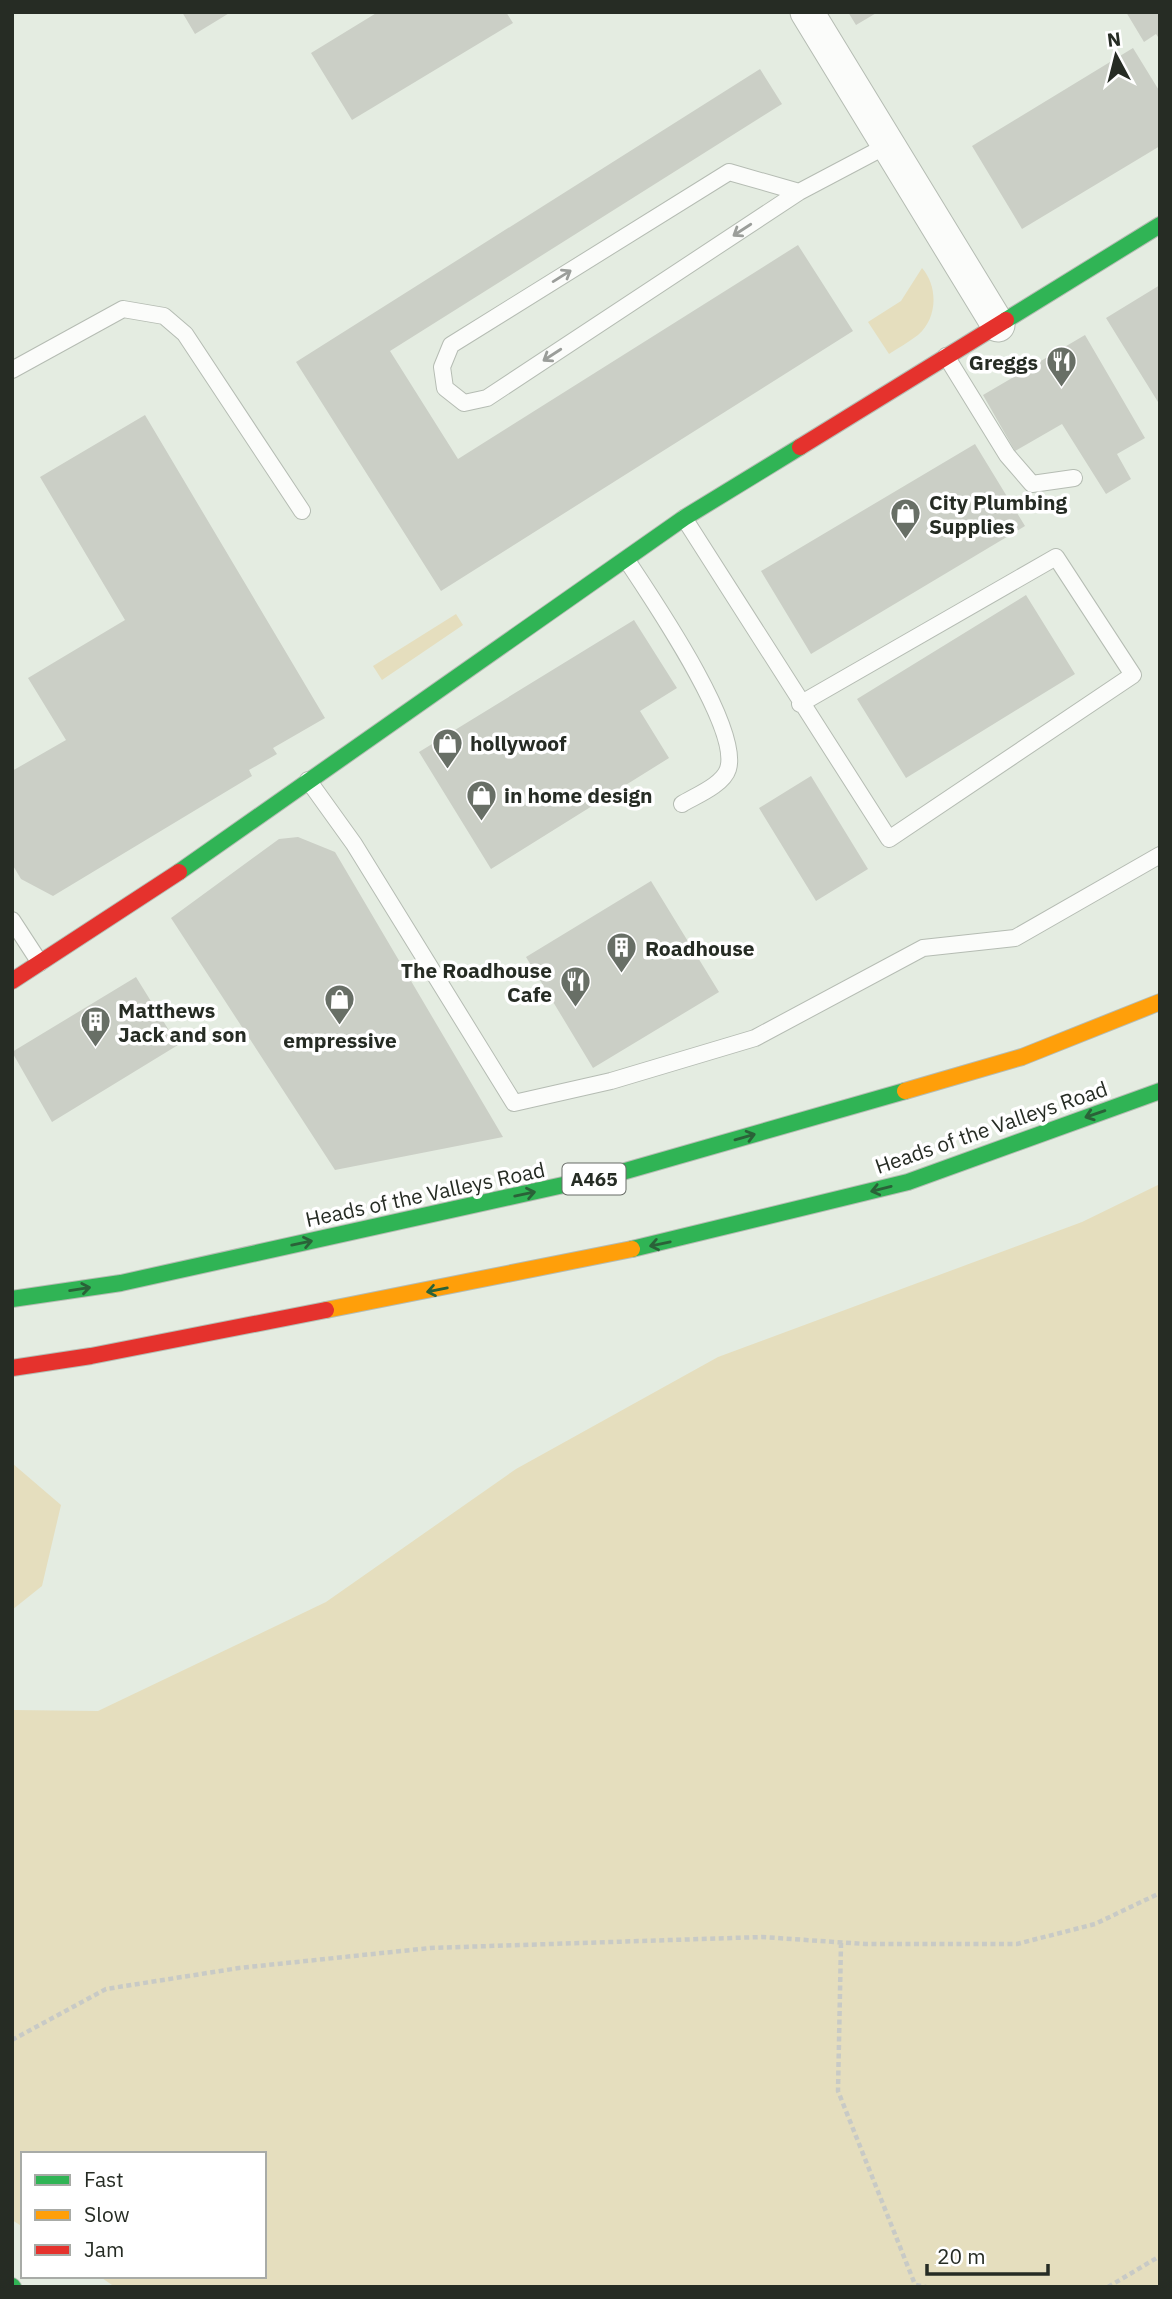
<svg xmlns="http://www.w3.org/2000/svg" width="1172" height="2299" font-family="'IBM Plex Sans',sans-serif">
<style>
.green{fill:#e5debe}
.building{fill:#cbcfc6}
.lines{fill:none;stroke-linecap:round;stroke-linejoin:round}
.lane-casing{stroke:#b5bcb3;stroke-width:18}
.street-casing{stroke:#b5bcb3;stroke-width:35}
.fast-casing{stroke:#b5bcb3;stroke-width:18}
.slow-casing{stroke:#b5bcb3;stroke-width:18}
.jam-casing{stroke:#b5bcb3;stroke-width:18}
.path{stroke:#c8cac6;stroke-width:4.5;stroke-dasharray:5 3.5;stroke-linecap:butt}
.lane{stroke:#fbfcfa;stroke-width:16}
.street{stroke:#fbfcfa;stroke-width:33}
.fast{stroke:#30b455;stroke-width:16}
.slow{stroke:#ff9f0a;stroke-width:16}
.jam{stroke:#e5322d;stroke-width:16}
.oneway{stroke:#9b9e9a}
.oneway2{stroke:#2a6238}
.labels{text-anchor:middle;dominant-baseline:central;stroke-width:7;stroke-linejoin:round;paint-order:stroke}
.shield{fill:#fff;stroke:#676b66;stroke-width:2}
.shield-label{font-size:19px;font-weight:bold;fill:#262c24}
.poi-label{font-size:21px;font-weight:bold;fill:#262c24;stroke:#fff;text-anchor:start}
.street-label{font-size:21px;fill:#262c24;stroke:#fff}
</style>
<rect width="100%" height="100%" fill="#e4ece1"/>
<path class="green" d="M922,268C938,286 938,318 918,335C909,342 898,348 889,354L868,322L901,301Z
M456,614L463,625L382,680L373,666Z
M1160,1184V2287H115L99,2276H264V2154H23V2227L12,2220V1710L98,1711L326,1602L516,1469L718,1357L1082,1222Z
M12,1463L61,1505L42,1586L12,1610Z"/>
<path class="building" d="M182,12H231L195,34Z
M378,12H506L513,23L352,120L311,53Z
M848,12H878L856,25Z
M1126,12H1160V40L1156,34L1144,42Z
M1133,48L1160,92V146L1022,229L972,146Z
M760,69L782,104L390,351L458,459L798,245L853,331L441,591L296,362Z
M1160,285V401L1158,402L1106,318Z
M1085,335L1145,438L1117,454L1131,479L1106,494L1062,424L1015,451L983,395Z
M145,415L325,718L273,748L277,754L249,770L252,776L53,896L21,879L12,864V771L66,740L28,678L125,620L40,477Z
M975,444L1025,526L811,654L761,571Z
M1026,595L1075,674L906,778L857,699Z
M634,620L677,688L640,711L669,758L491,869L419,752Z
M811,776L868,869L816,901L759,808Z
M298,837L335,852L503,1137L335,1170L171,918L279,839Z
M651,881L719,992L593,1068L526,957Z
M136,977L178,1045L52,1122L12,1052Z"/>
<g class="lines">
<defs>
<path id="lane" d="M799,192L729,172L451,345L442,367L445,388L464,403L487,398L799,192L888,145
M946,356L1007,455L1032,484L1074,478
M12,370L123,309L164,316L185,334L302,511
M684,518L889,839L1133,675L1056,557L800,704
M626,559C651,597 741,728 728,769C723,785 695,796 682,804
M308,780L354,844L514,1103L611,1081L755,1038L923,948L1015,938L1160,855
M12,920L40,963"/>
<path id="street" d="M807,12L998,325"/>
<path id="fast" d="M1006,320L1160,225
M179,872L684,518L800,447
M632,1249L908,1182L1160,1091
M12,1299L121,1283L622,1172L905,1091
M12,2286L13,2287"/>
<path id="slow" d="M905,1091L1022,1057L1160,1002
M326,1310L632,1249"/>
<path id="jam" d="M800,447L1006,320
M12,981L179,872
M12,1368L91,1356L326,1310"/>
</defs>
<use href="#lane" class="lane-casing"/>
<use href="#street" class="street-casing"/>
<use href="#fast" class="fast-casing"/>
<use href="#slow" class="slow-casing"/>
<use href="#jam" class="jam-casing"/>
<path class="path" d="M841,1943L838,2091L916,2287
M12,2040L106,1989L239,1968L430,1948L762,1937L865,1944H1017L1095,1924L1160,1893
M916,2285L926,2287
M1108,2287L1160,2256"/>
<use href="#lane" class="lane"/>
<use href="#street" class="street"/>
<use href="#fast" class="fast"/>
<use href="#slow" class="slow"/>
<use href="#jam" class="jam"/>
</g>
<defs><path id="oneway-shaft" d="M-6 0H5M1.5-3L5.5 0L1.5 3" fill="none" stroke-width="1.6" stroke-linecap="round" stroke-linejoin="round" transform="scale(1.75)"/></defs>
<g class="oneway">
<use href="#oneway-shaft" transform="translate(742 230) rotate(147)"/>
<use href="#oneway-shaft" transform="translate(562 276) rotate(-32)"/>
<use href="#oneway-shaft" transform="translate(552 355) rotate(147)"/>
</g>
<g class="oneway2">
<use href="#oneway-shaft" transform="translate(1095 1114) rotate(161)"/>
<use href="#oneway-shaft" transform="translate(745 1137) rotate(-16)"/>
<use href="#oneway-shaft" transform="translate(881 1189) rotate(166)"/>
<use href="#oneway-shaft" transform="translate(525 1194) rotate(-12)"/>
<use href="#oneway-shaft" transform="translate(302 1243) rotate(-12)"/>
<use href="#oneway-shaft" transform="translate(660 1244) rotate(168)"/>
<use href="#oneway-shaft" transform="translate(80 1289) rotate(-9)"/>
<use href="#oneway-shaft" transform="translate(437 1290) rotate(169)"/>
</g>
<defs>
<symbol id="restaurant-pin" viewBox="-11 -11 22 30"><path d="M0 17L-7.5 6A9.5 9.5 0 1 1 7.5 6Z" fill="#686f66" stroke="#fff"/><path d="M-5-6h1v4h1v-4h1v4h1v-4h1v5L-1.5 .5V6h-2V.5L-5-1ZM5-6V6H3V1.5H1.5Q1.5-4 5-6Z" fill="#fff"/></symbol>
<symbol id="shop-pin" viewBox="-11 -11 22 30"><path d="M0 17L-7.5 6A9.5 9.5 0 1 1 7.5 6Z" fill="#686f66" stroke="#fff"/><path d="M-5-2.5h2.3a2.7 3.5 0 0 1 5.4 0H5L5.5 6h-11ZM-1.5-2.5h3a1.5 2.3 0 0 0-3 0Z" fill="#fff"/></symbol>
<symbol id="building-pin" viewBox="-11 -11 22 30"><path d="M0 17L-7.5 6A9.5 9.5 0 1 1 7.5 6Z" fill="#686f66" stroke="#fff"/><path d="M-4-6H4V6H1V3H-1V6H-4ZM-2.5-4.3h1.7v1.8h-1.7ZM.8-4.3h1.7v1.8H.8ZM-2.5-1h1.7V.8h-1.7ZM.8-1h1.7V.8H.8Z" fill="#fff"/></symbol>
</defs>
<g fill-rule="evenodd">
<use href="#restaurant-pin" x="1044" y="344" width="35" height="47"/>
<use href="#shop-pin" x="888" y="496" width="35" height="47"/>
<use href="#shop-pin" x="430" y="726" width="35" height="47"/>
<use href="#shop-pin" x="464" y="778" width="35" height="47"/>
<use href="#building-pin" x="604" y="930" width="35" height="47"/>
<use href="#restaurant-pin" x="558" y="964" width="35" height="47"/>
<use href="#shop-pin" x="322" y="982" width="35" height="47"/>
<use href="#building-pin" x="78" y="1004" width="35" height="47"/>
</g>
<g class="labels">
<rect class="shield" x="562.5" y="1163.5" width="63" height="31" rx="5"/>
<g class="shield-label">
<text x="594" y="1179">A465</text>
</g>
<g class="poi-label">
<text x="1038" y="362" text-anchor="end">Greggs</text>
<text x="929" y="502">City Plumbing<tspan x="929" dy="24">Supplies</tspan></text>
<text x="470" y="743">hollywoof</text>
<text x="504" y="795">in home design</text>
<text x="645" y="948">Roadhouse</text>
<text x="552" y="970" text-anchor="end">The Roadhouse<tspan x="552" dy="24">Cafe</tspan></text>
<text x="118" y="1010">Matthews<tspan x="118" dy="24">Jack and son</tspan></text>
<text x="340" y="1040" text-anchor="middle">empressive</text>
</g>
<g class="street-label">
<text transform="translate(991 1127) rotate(-19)">Heads of the Valleys Road</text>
<text transform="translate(425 1194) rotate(-12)">Heads of the Valleys Road</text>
</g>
</g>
<rect width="1172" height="2299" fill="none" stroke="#262c24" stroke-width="28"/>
<rect x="21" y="2152" width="245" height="126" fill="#ffffff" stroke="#a8aba7" stroke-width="2"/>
<rect x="35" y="2175" width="35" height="10" fill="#30b455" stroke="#a8aba7" stroke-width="2"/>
<text x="84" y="2187" font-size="21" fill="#262c24">Fast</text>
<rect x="35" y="2210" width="35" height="10" fill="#ff9f0a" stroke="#a8aba7" stroke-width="2"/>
<text x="84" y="2222" font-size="21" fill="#262c24">Slow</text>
<rect x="35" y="2245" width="35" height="10" fill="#e5322d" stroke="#a8aba7" stroke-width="2"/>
<text x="84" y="2257" font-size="21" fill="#262c24">Jam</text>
<g transform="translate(1116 56) rotate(353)" stroke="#ffffff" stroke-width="5" paint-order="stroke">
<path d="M0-5L12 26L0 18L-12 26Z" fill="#262c24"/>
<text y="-10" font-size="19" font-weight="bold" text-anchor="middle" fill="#262c24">N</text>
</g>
<path d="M927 2264v10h121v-10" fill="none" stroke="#262c24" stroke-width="3.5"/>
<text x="937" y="2264" font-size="21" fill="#262c24" stroke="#ffffff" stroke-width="5" paint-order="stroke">20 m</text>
</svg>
